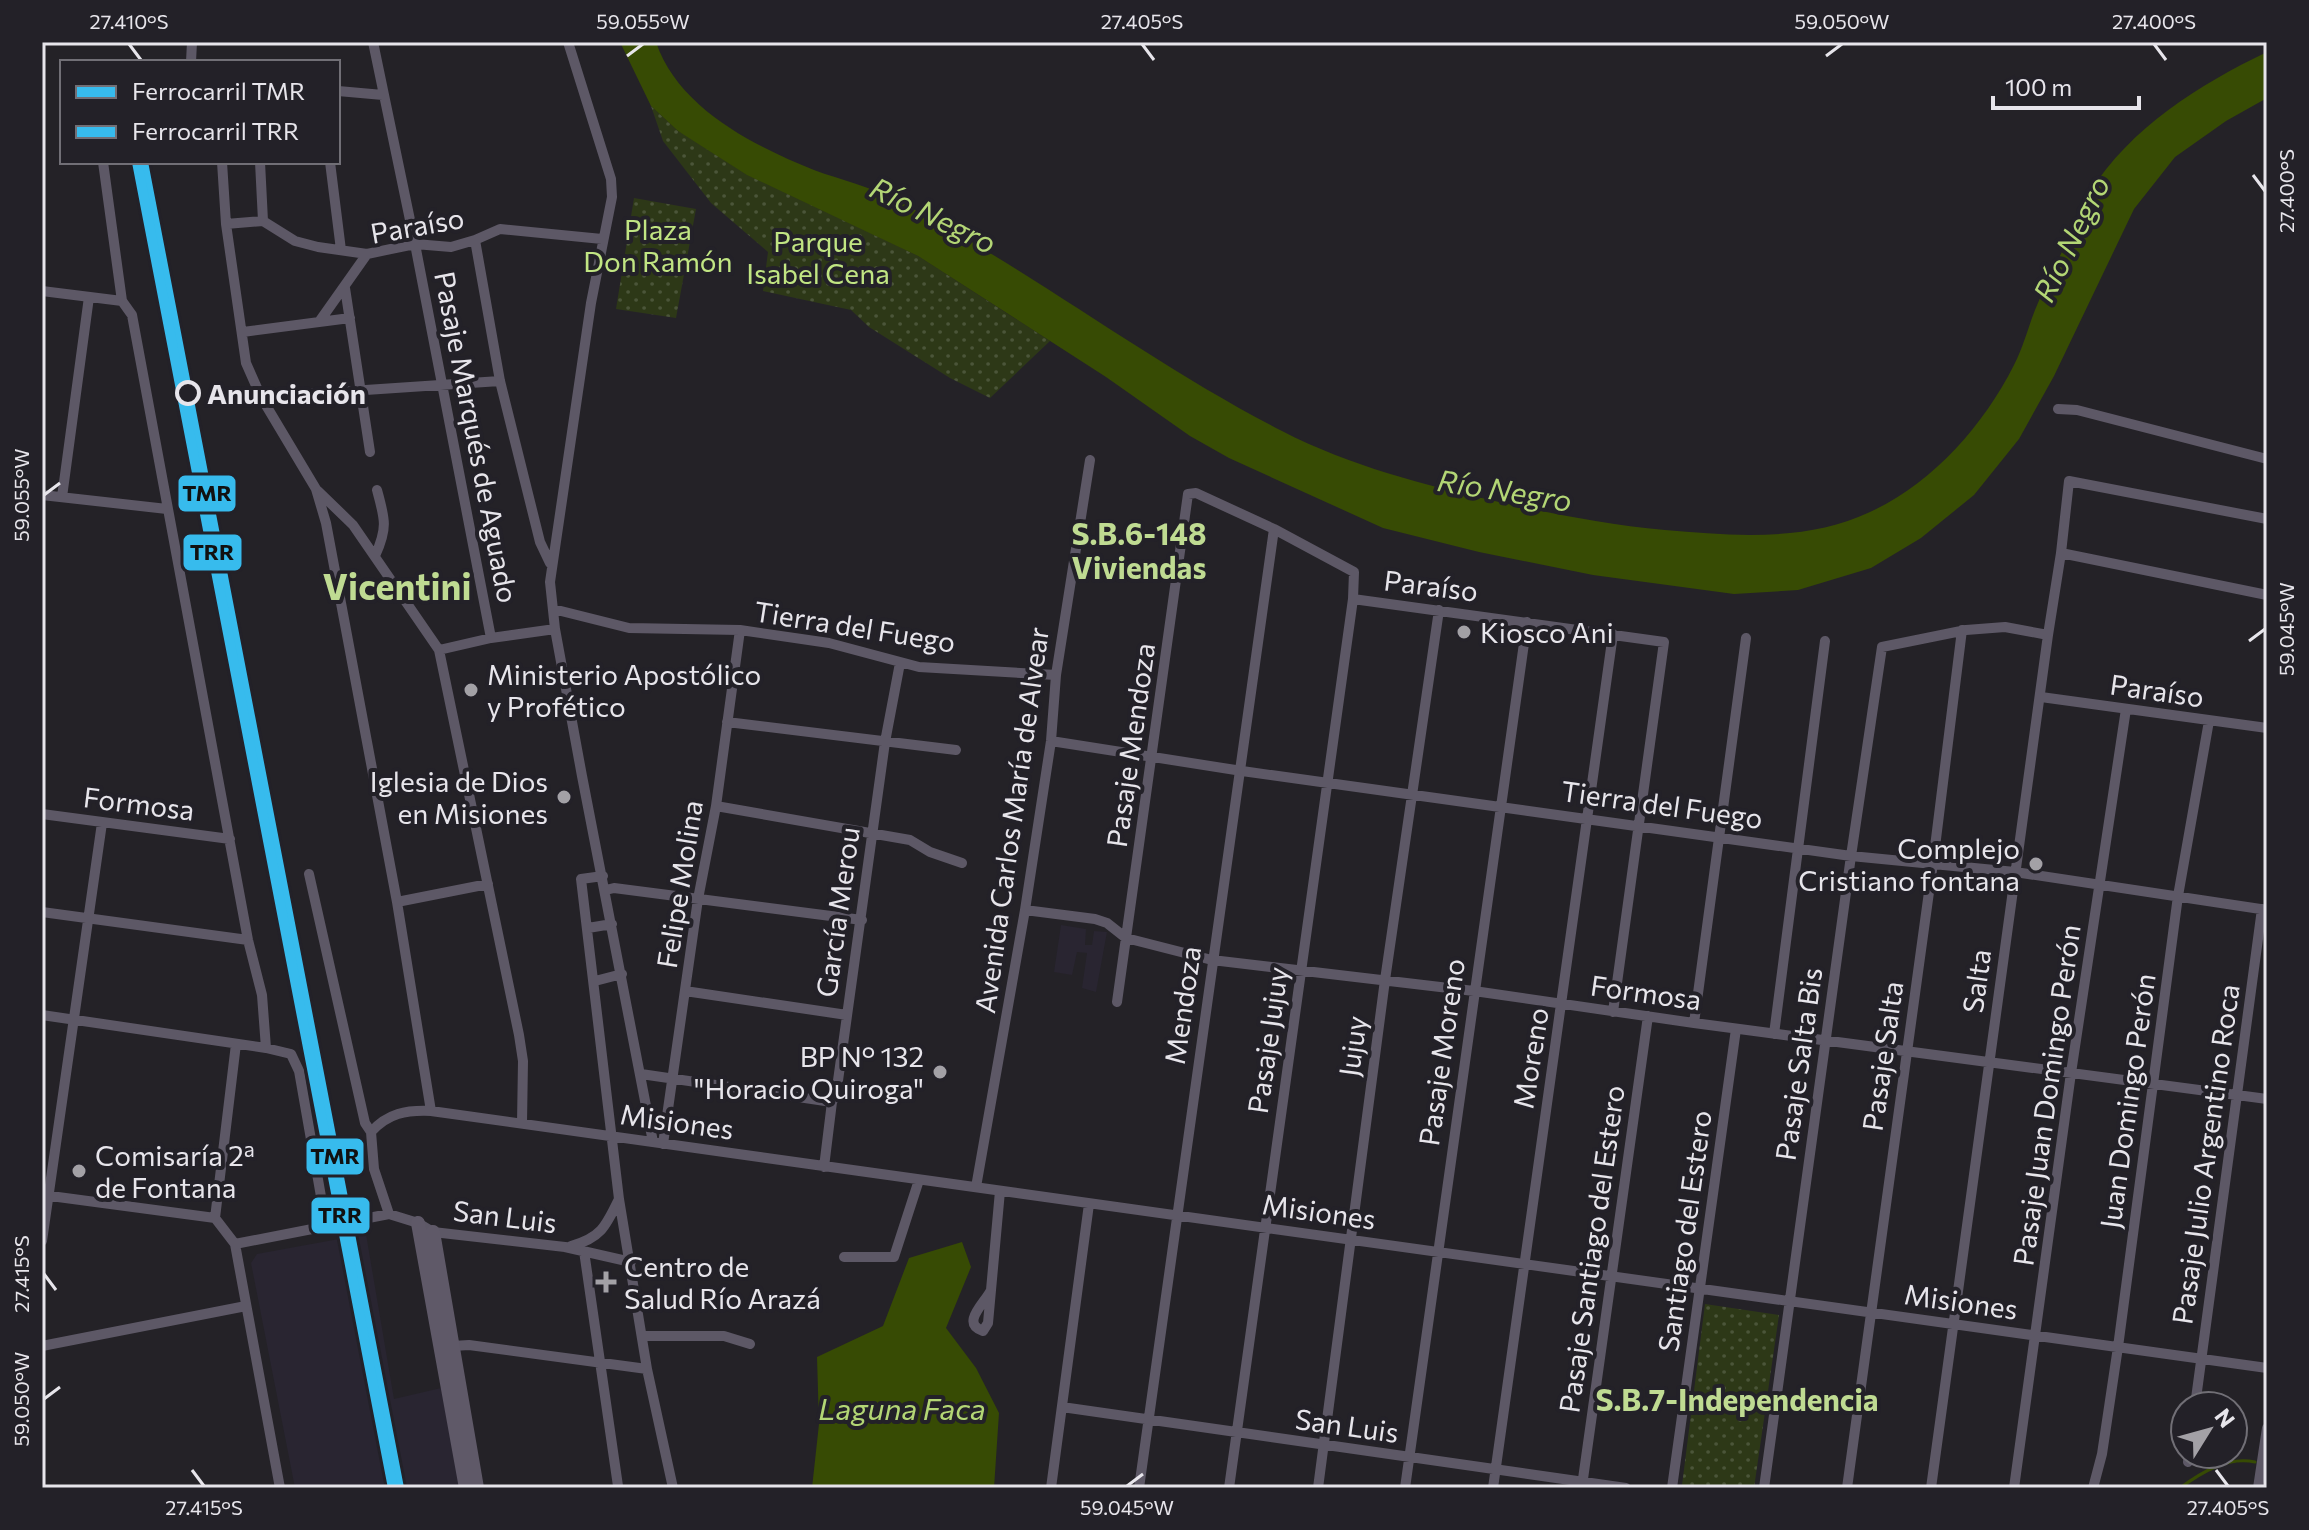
<svg xmlns="http://www.w3.org/2000/svg" width="2309" height="1530" font-family="Commissioner,sans-serif">
<style>
.built{fill:#292531}
.park{fill:url(#park-dots)}
.water{fill:#374b04}
.lines{fill:none;stroke-linecap:round;stroke-linejoin:round}
.stream{stroke:#374b04;stroke-width:3}
.minor{stroke:#5d5866;stroke-width:10}
.major{stroke:#5f5968;stroke-width:14}
.rail-1-casing{stroke:#232128;stroke-width:16}
.rail-2-casing{stroke:#232128;stroke-width:16}
.rail-1{stroke:#37bbed;stroke-width:10}
.rail-2{stroke:#37bbed;stroke-width:10}
.ticks{fill:none;stroke:#e7e5eb;stroke-width:3}
.stop-dot{fill:#232128;stroke:#e7e5eb;stroke-width:4}
.poi-dot{fill:#a3a1a6;stroke:#232128;stroke-width:3}
.labels{text-anchor:middle;dominant-baseline:central;stroke-width:8;stroke-linejoin:round;paint-order:stroke}
.street-label{font-size:28px;fill:#e7e5eb;stroke:#232128}
.park-label{font-size:28px;fill:#c1e583;stroke:#232128}
.stop-label{font-size:28px;font-weight:bold;fill:#e7e5eb;stroke:#232128;text-anchor:start}
.poi-label{font-size:28px;fill:#e7e5eb;stroke:#232128;text-anchor:start}
.water-label{font-size:30px;font-style:italic;fill:#b3d675;stroke:#232128}
.neighbourhood-label{font-size:30px;font-weight:bold;fill:#bfdb92;stroke:#232128}
.district-label{font-size:36px;font-weight:bold;fill:#bfdb92;stroke:#232128}
.line-badge{stroke:#232128;stroke-width:3}
.pale-badge-label{font-size:22px;text-anchor:middle;font-weight:bold;fill:#111}
.neatline{fill:none;stroke:#e7e5eb;stroke-width:3}
.ticks-label{font-size:20px;text-anchor:middle;fill:#e7e5eb}
</style>
<defs>
<pattern id="park-dots" width="8" height="8" patternUnits="userSpaceOnUse" patternTransform="scale(2)"><rect width="8" height="8" fill="#2d3817"/><path d="M2 2h.1M6 6h.1" fill="none" stroke="#4b5539" stroke-width="1.8" stroke-linecap="round"/></pattern>
</defs>
<rect width="100%" height="100%" fill="#242227"/>
<path class="built" d="M1061,925L1086,929L1085,945H1092L1094,931L1107,932L1096,992L1082,988L1087,953L1077,952L1072,975L1054,972Z
M366,1234L394,1399L441,1388L460,1488H295L251,1263L257,1254Z"/>
<path class="park" d="M651,106L678,131L836,216L918,256L1050,341L990,398L950,378L869,327L851,310L763,291L768,252L711,203L663,141Z
M634,198L696,209L676,318L616,309Z
M1705,1304L1779,1315L1754,1488L1682,1485Z"/>
<path class="water" d="M620,42H656C678,108 754,146 814,170C841,180 872,187 898,201C1030,269 1149,363 1282,431C1350,466 1424,485 1499,502C1554,514 1609,525 1665,530C1734,536 1806,542 1870,512C1933,483 1983,426 2014,365C2023,348 2028,328 2035,310C2045,285 2058,261 2069,237C2076,223 2082,206 2090,192C2130,128 2200,84 2267,52V98L2226,121L2175,157L2134,209L2054,376L2019,439L1974,495L1921,538L1871,568L1798,590L1734,594L1593,575L1479,552L1383,528L1229,458L1190,436L1106,377L918,256L747,175L678,131L651,106Z
M962,1242L971,1267L946,1328L976,1368L999,1413L994,1488H812L819,1424L817,1357L883,1326L909,1258Z"/>
<g class="lines">
<path class="stream" d="M2180,1488C2202,1472 2228,1456 2255,1462"/>
<path class="minor" d="M373,42L415,244L491,638
M568,42L611,179L612,197L591,303L550,582L555,629L582,776L653,1142
M191,62L192,42
M338,91L383,95
M103,162L122,301L132,315L248,940L262,995L266,1048
M222,162L226,224L246,363L261,397L316,489L326,523L397,902L431,1111
M260,162L263,221L295,241L318,247L367,254
M330,162L341,250
M226,224L263,221
M475,240L500,381L540,542L550,563
M345,288L370,452
M42,291L122,301
M319,322L367,254L415,244L451,247L475,240L500,229L602,239
M243,332L350,318
M261,397L500,381
M2058,409L2077,410L2267,459
M318,491L353,525L439,650L519,1035L523,1061L522,1123
M42,495L167,509
M62,497L89,297
M2061,553L2267,595
M375,556C388,528 385,519 377,490
M553,609L629,628L740,630L829,643L919,667L1056,675
M439,650L491,638L555,629
M2041,697L2267,728
M727,722L956,750
M1051,741L1242,771L1851,856L2015,872L2267,910
M716,806L910,840L930,852L962,863
M42,814L230,839
M309,874L365,1123L371,1132L374,1169L389,1214
M603,876L581,879L619,1199L647,1369L673,1488
M606,890L614,888L862,920
M397,902L488,884
M1025,910L1095,919L1107,923L1126,938L1212,960L1474,991L1694,1023L2267,1099
M42,912L248,940
M588,928L612,924
M595,981L622,974
M685,991L847,1015
M1117,1002L1188,494L1196,493L1274,529L1354,572L1353,599L1664,642L1613,1012
M42,1015L266,1048L291,1054L299,1071L326,1225
M1694,1023L1746,638
M1774,1034L1825,641
M641,1074L832,1102
M371,1132C388,1113 406,1110 431,1111L2267,1368
M663,1144L698,899L716,806L740,630
M824,1167L832,1102L836,1095L885,742L900,663
M976,1187L1025,910L1051,741L1056,675L1090,460
M43,1195L215,1218
M215,1218L235,1244L280,1488
M215,1218L236,1044
M42,1241L102,823
M235,1244L389,1214L418,1223L433,1232L565,1247L631,1262
M571,1246C601,1238 606,1226 619,1199
M584,1251L618,1486
M844,1257H894L919,1180
M991,1290L988,1323L983,1331C960,1323 985,1303 991,1290L1000,1191
M642,1336H724L750,1344
M42,1346L246,1306
M453,1346L469,1345L647,1369
M2195,1406L2262,909
M1062,1407L1626,1488
M2188,1462L2189,1454
M1582,1486L1648,1016
M1051,1488L1089,1204
M1139,1488C1181,1168 1232,849 1274,529
M1229,1488L1353,599
M1318,1488L1385,980L1439,610
M1405,1488L1527,622
M1493,1488L1613,634
M1672,1488L1736,1029
M1764,1488L1851,856L1882,647L1966,630L2005,627L2048,635
M1847,1488L1933,863L1962,630
M1931,1488L2048,635L2061,553L2069,481L2267,519
M2014,1488L2071,1073L2126,709
M2093,1488L2102,1454L2118,1347L2178,896L2209,721
M2258,1488L2267,1428"/>
<path class="major" d="M418,1223L466,1488
M433,1232L477,1488"/>
<defs>
<path id="rail-1" d="M143,162L399,1488"/>
<path id="rail-2" d="M137,162L393,1488"/>
</defs>
<use href="#rail-1" class="rail-1-casing"/>
<use href="#rail-2" class="rail-2-casing"/>
<use href="#rail-1" class="rail-1"/>
<use href="#rail-2" class="rail-2"/>
</g>
<path class="ticks" d="M129,44L141,60M1142,44L1154,60M2154,44L2166,60M627,56L643,44M1826,56L1842,44M2253,175L2265,191M44,495L60,483M2249,641L2265,629M44,1274L56,1290M44,1399L60,1387M192,1470L204,1486M2216,1470L2228,1486M1127,1486L1143,1474"/>
<circle class="stop-dot" cx="188" cy="393" r="11"/>
<g class="poi-dot">
<circle cx="1464" cy="632" r="8"/>
<circle cx="471" cy="690" r="8"/>
<circle cx="564" cy="797" r="8"/>
<circle cx="2036" cy="864" r="8"/>
<circle cx="940" cy="1072" r="8"/>
<circle cx="79" cy="1171" r="8"/>
<path d="M602 1270h8v8h8v8h-8v8h-8v-8h-8v-8h8z"/>
</g>
<g class="labels">
<g class="street-label">
<text transform="translate(417 225) rotate(-10)">Paraíso</text>
<text transform="translate(477 437) rotate(79)">Pasaje Marqués de Aguado</text>
<text transform="translate(1431 585) rotate(7)">Paraíso</text>
<text transform="translate(855 626) rotate(9)">Tierra del Fuego</text>
<text transform="translate(2157 690) rotate(8)">Paraíso</text>
<text transform="translate(1130 745) rotate(-82)">Pasaje Mendoza</text>
<text transform="translate(139 803) rotate(7)">Formosa</text>
<text transform="translate(1662 804) rotate(8)">Tierra del Fuego</text>
<text transform="translate(1011 820) rotate(-82)">Avenida Carlos María de Alvear</text>
<text transform="translate(679 884) rotate(-81)">Felipe Molina</text>
<text transform="translate(837 912) rotate(-82)">García Merou</text>
<text transform="translate(1976 981) rotate(-82)">Salta</text>
<text transform="translate(1646 992) rotate(8)">Formosa</text>
<text transform="translate(1182 1005) rotate(-82)">Mendoza</text>
<text transform="translate(1267 1040) rotate(-82)">Pasaje Jujuy</text>
<text transform="translate(1352 1046) rotate(-82)">Jujuy</text>
<text transform="translate(1441 1052) rotate(-82)">Pasaje Moreno</text>
<text transform="translate(1882 1056) rotate(-82)">Pasaje Salta</text>
<text transform="translate(1530 1058) rotate(-81)">Moreno</text>
<text transform="translate(1798 1064) rotate(-82)">Pasaje Salta Bis</text>
<text transform="translate(2046 1095) rotate(-82)">Pasaje Juan Domingo Perón</text>
<text transform="translate(2127 1101) rotate(-82)">Juan Domingo Perón</text>
<text transform="translate(677 1121) rotate(8)">Misiones</text>
<text transform="translate(2205 1154) rotate(-82)">Pasaje Julio Argentino Roca</text>
<text transform="translate(1319 1211) rotate(8)">Misiones</text>
<text transform="translate(505 1216) rotate(7)">San Luis</text>
<text transform="translate(1684 1231) rotate(-82)">Santiago del Estero</text>
<text transform="translate(1591 1249) rotate(-82)">Pasaje Santiago del Estero</text>
<text transform="translate(1961 1301) rotate(8)">Misiones</text>
<text transform="translate(1347 1425) rotate(8)">San Luis</text>
</g>
<g class="park-label">
<text x="658" y="229">Plaza<tspan x="658" dy="32">Don Ramón</tspan></text>
<text x="818" y="241">Parque<tspan x="818" dy="32">Isabel Cena</tspan></text>
</g>
<g class="stop-label">
<text x="207" y="393">Anunciación</text>
</g>
<g class="poi-label">
<text x="1480" y="632">Kiosco Ani</text>
<text x="487" y="674">Ministerio Apostólico<tspan x="487" dy="32">y Profético</tspan></text>
<text x="548" y="781" text-anchor="end">Iglesia de Dios<tspan x="548" dy="32">en Misiones</tspan></text>
<text x="2020" y="848" text-anchor="end">Complejo<tspan x="2020" dy="32">Cristiano fontana</tspan></text>
<text x="924" y="1056" text-anchor="end">BP N° 132<tspan x="924" dy="32">"Horacio Quiroga"</tspan></text>
<text x="95" y="1155">Comisaría 2ª<tspan x="95" dy="32">de Fontana</tspan></text>
<text x="624" y="1266">Centro de<tspan x="624" dy="32">Salud Río Arazá</tspan></text>
</g>
<g class="water-label">
<text transform="translate(934 214) rotate(26)">Río Negro</text>
<text transform="translate(2070 238) rotate(-64)">Río Negro</text>
<text transform="translate(1505 489) rotate(9)">Río Negro</text>
<text x="902" y="1407">Laguna Faca</text>
</g>
<g class="neighbourhood-label">
<text x="1139" y="532">S.B.6-148<tspan x="1139" dy="34">Viviendas</tspan></text>
<text x="1737" y="1398">S.B.7-Independencia</text>
</g>
<g class="district-label">
<text x="397" y="585">Vicentini</text>
</g>
</g>
<g class="line-badge">
<rect x="177" y="474" width="60" height="39" rx="8" fill="#37bbed"/>
<rect x="182" y="533" width="61" height="39" rx="8" fill="#37bbed"/>
<rect x="305" y="1137" width="60" height="39" rx="8" fill="#37bbed"/>
<rect x="310" y="1196" width="61" height="39" rx="8" fill="#37bbed"/>
</g>
<g class="pale-badge-label">
<text x="207" y="501">TMR</text>
<text x="212" y="560">TRR</text>
<text x="335" y="1164">TMR</text>
<text x="340" y="1223">TRR</text>
</g>
<rect width="2309" height="1530" fill="none" stroke="#232128" stroke-width="88"/>
<rect x="60" y="60" width="280" height="104" fill="#232128" stroke="#716f76" stroke-width="2"/>
<rect x="76" y="86" width="40" height="12" fill="#37bbed" stroke="#716f76" stroke-width="2"/>
<text x="132" y="100" font-size="24" fill="#e7e5eb">Ferrocarril TMR</text>
<rect x="76" y="126" width="40" height="12" fill="#37bbed" stroke="#716f76" stroke-width="2"/>
<text x="132" y="140" font-size="24" fill="#e7e5eb">Ferrocarril TRR</text>
<g transform="translate(2209 1430) rotate(53)"><circle r="38" fill="#232128" stroke="#716f76" stroke-width="2"/>
<path d="M0-6L14 30L0 20L-14 30Z" fill="#a3a1a6"/>
<text y="-12" font-size="22" font-weight="bold" text-anchor="middle" fill="#e7e5eb">N</text>
</g>
<path d="M1993 96v12h146v-12" fill="none" stroke="#e7e5eb" stroke-width="4"/>
<text x="2005" y="96" font-size="24" fill="#e7e5eb" stroke="#232128" stroke-width="6" paint-order="stroke">100 m</text>
<rect x="44" y="44" width="2221" height="1442" class="neatline"/>
<g class="ticks-label">
<text x="129" y="29">27.410°S</text>
<text x="643" y="29">59.055°W</text>
<text x="1142" y="29">27.405°S</text>
<text x="1842" y="29">59.050°W</text>
<text x="2154" y="29">27.400°S</text>
<text transform="translate(2287 191) rotate(-90)" y="7">27.400°S</text>
<text transform="translate(22 495) rotate(-90)" y="7">59.055°W</text>
<text transform="translate(2287 629) rotate(-90)" y="7">59.045°W</text>
<text transform="translate(22 1274) rotate(-90)" y="7">27.415°S</text>
<text transform="translate(22 1399) rotate(-90)" y="7">59.050°W</text>
<text x="204" y="1515">27.415°S</text>
<text x="1127" y="1515">59.045°W</text>
<text x="2228" y="1515">27.405°S</text>
</g>
</svg>
